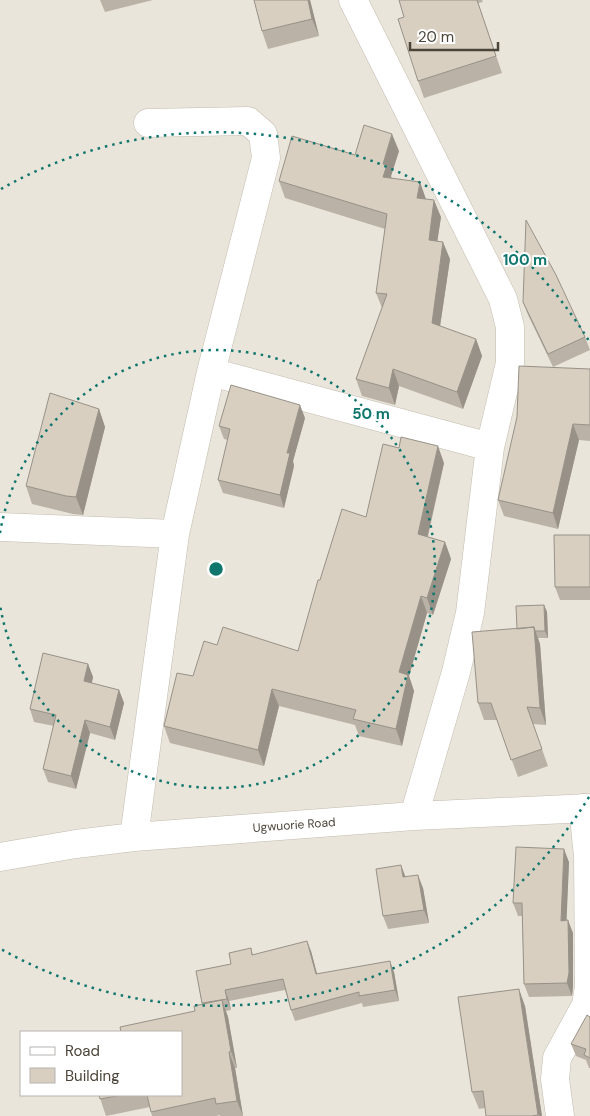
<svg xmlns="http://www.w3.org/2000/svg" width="590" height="1116" font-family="'DM Sans',sans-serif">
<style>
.residential{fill:#eae5da;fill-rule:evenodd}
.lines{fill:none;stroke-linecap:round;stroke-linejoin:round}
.minor-casing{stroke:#c2bbae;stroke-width:29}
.minor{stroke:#fff;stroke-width:28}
.wall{fill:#bab2a6}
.shaded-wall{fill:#979187}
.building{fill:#d8cfc1;stroke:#979187}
.ring{fill:none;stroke:#0f766e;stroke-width:2.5;stroke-dasharray:2.5 5}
.labels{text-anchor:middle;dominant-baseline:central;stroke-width:4;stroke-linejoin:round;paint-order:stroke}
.street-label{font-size:12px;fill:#4b4439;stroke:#fff}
.centre{fill:#0f766e;stroke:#fff;stroke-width:2.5}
.ring-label{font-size:15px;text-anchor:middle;font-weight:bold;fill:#0f766e;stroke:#fff;stroke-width:4;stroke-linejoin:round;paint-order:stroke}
</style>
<rect width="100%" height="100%" fill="#f6f3ec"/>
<path class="residential" d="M0,0H590V1116H0ZM21,1032H181V1095H21Z"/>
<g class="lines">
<defs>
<path id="minor" d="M353,0L503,299L510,327V363L490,447L470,613L456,672L414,816
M211,372L490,447
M0,527L175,534
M134,837L175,534L211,372L266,158L263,134L248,121L148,123
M0,857L76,844L134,837L414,816L590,808
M560,1116L555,1079L557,1058L586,1005L589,987L588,856L583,808"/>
</defs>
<use href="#minor" class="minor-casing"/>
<use href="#minor" class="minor"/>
</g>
<path class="wall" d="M100,0H153L105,12Z
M254,0H310L319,36L268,49L262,31Z
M399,0H482L483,2L478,3L502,73L424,98L418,81L404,17Z
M399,151L391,176V178L426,199L441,217L437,241L450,259L440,326L476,339L482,356L463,409L399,386L395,405L362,396L356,379L382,308L376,293L385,229L285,198L279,181L355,155Z
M523,302L585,337L590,350L553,367L528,315Z
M590,369V441L579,440L558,529L504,516L498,500Z
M99,409L105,427L83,515L73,514L32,504L26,486Z
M305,418L293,461L294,466L284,508L223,493L218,480L228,440L224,439L219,426Z
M444,463L428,537L445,542L451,559L433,615L427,613L409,676L414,691L402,746L359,736L355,725L279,706L264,766L170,743L164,726L193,676L217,645L298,651L320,580L366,517Z
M590,535V600H560L555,587Z
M544,605L547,612L548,638H538L540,644L546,725L533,724L548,766L518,777L497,720H484L478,703Z
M88,664L93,677L92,683L119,690L124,703L115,740L90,733L76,789L48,782L43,769L54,726L34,722L30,709Z
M569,862L566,920L573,933V986L572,996L529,997L524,984L522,916H518L513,903Z
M405,877L423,888L429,923L388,929L383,916Z
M251,948L253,955L311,951L317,974L394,972L399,1001L363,1007L362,1003L295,1021L291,1010L285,990L229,1001L231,1010L226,1011L228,1017L237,1068H235L243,1116H220V1115L216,1116H152L150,1107L106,1116L99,1095H181L195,1011L202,1004L196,971L231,964Z
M525,1006L542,1116H486L485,1108L479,1109L472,1092Z
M590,1017V1068H589L586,1060L576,1056L571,1044Z"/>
<path class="shaded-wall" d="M308,0H310L319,36L312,19Z
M392,134L399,151L391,176L393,182L383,177V164Z
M420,182L426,199L417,198Z
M434,200L441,217L435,257L429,240Z
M443,242L450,259L438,340L432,323Z
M476,339L482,356L463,409L457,392Z
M393,369L399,386L395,405L389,388Z
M300,405L305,418L293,461L294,466L284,508L280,495L287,453Z
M99,409L105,427L83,515L76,497Z
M573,424L579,440L558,529L553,513Z
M438,446L444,463L424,551L418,534Z
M445,542L451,559L433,615L427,598Z
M421,596L427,613L409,676L414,691L402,746L396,729L399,672Z
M544,605L547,612L548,638L545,631Z
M534,627L540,644L546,725L540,708Z
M88,664L93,677L89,694L84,681Z
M272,689L279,706L264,766L258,750Z
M119,690L124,703L115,740L110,727Z
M85,720L90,733L76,789L71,776Z
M564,849L569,862L566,934L561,921Z
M401,865L406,878L403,877Z
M418,875L423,888L429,923L424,910Z
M568,920L573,933V986L572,996L567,983Z
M307,941L311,951L320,985L316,974Z
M390,961L394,972L399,1001L395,990Z
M519,989L525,1006L542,1116H539L538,1115Z
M225,990L229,1001L231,1010L227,999Z
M222,1000L228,1017L237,1068L231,1051Z
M229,1052L235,1068L243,1116L237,1101Z"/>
<path class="building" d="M254,0H308L312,19L262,31Z
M399,0H477L496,56L418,81L398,19L404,17Z
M364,125L392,134L383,164L387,165L383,177L420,182L417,198L434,200L429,240L443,242L432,323L476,339L457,392L393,369L389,388L356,379L387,294L376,293L387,214L279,181L292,136L355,155Z
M526,220L556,275L585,337L548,354L523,302Z
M519,366L590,369V425L573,424L553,513L498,500L517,417Z
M231,385L300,405L287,453H290L280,495L218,480L230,429L219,426Z
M50,393L99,409L76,497L66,496L26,486Z
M401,437L438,446L418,534L445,542L427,598L421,596L399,672L408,675L396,729L353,719L356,710L272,689L258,750L164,726L177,673L193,676L204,641L217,645L223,627L298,651L318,580H320L342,509L366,517L383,444L399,448Z
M554,535H590V587H555Z
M544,605L545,631H535L534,627L517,629L516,606Z
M534,627L540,708L527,707L542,749L511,760L491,703H478L472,632Z
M43,653L88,664L84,681L119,690L110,727L85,720L71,776L43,769L56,715L30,709Z
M516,847L564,849L561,921L568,920L569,973L567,983L524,984L522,903H513Z
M401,865L403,877L418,875L424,910L383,916L376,869Z
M307,941L316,974L390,961L395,990L359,996V992L291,1010L283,979L225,990L227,999L202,1003L196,971L231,964L229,953L251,948L252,955Z
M519,989L538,1115L532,1116H486L483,1091L472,1092L458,997Z
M222,1000L231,1051L229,1052L237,1101L216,1104L215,1098L151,1112L147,1095H181V1032H121L120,1027L195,1011L194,1006Z
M587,1015L590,1017V1058L584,1055L586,1049L571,1044Z
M99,1095H122L100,1099Z"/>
<g class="ring">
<path d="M0 533A219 219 0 1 1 0 605"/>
<path d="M589 797A437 437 0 0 1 1 949M1 189A437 437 0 0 1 589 341"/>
</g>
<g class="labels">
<g class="street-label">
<text transform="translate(294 825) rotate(-4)">Ugwuorie Road</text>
</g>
</g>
<circle cx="216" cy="569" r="8" class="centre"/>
<g class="ring-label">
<text x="525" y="265">100 m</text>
<text x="371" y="419">50 m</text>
</g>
<rect x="20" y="1031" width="162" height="65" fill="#ffffff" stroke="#b7b4b0"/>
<rect x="30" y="1047" width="25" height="8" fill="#ffffff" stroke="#b7b4b0"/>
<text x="65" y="1056" font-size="15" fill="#4b4439">Road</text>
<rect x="30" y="1068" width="25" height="15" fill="#d8cfc1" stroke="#b7b4b0"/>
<text x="65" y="1081" font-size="15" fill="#4b4439">Building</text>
<path d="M410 42v8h88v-8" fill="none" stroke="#4b4439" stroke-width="2.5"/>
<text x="418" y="42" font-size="15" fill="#4b4439" stroke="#ffffff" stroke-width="4" paint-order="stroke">20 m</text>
</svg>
